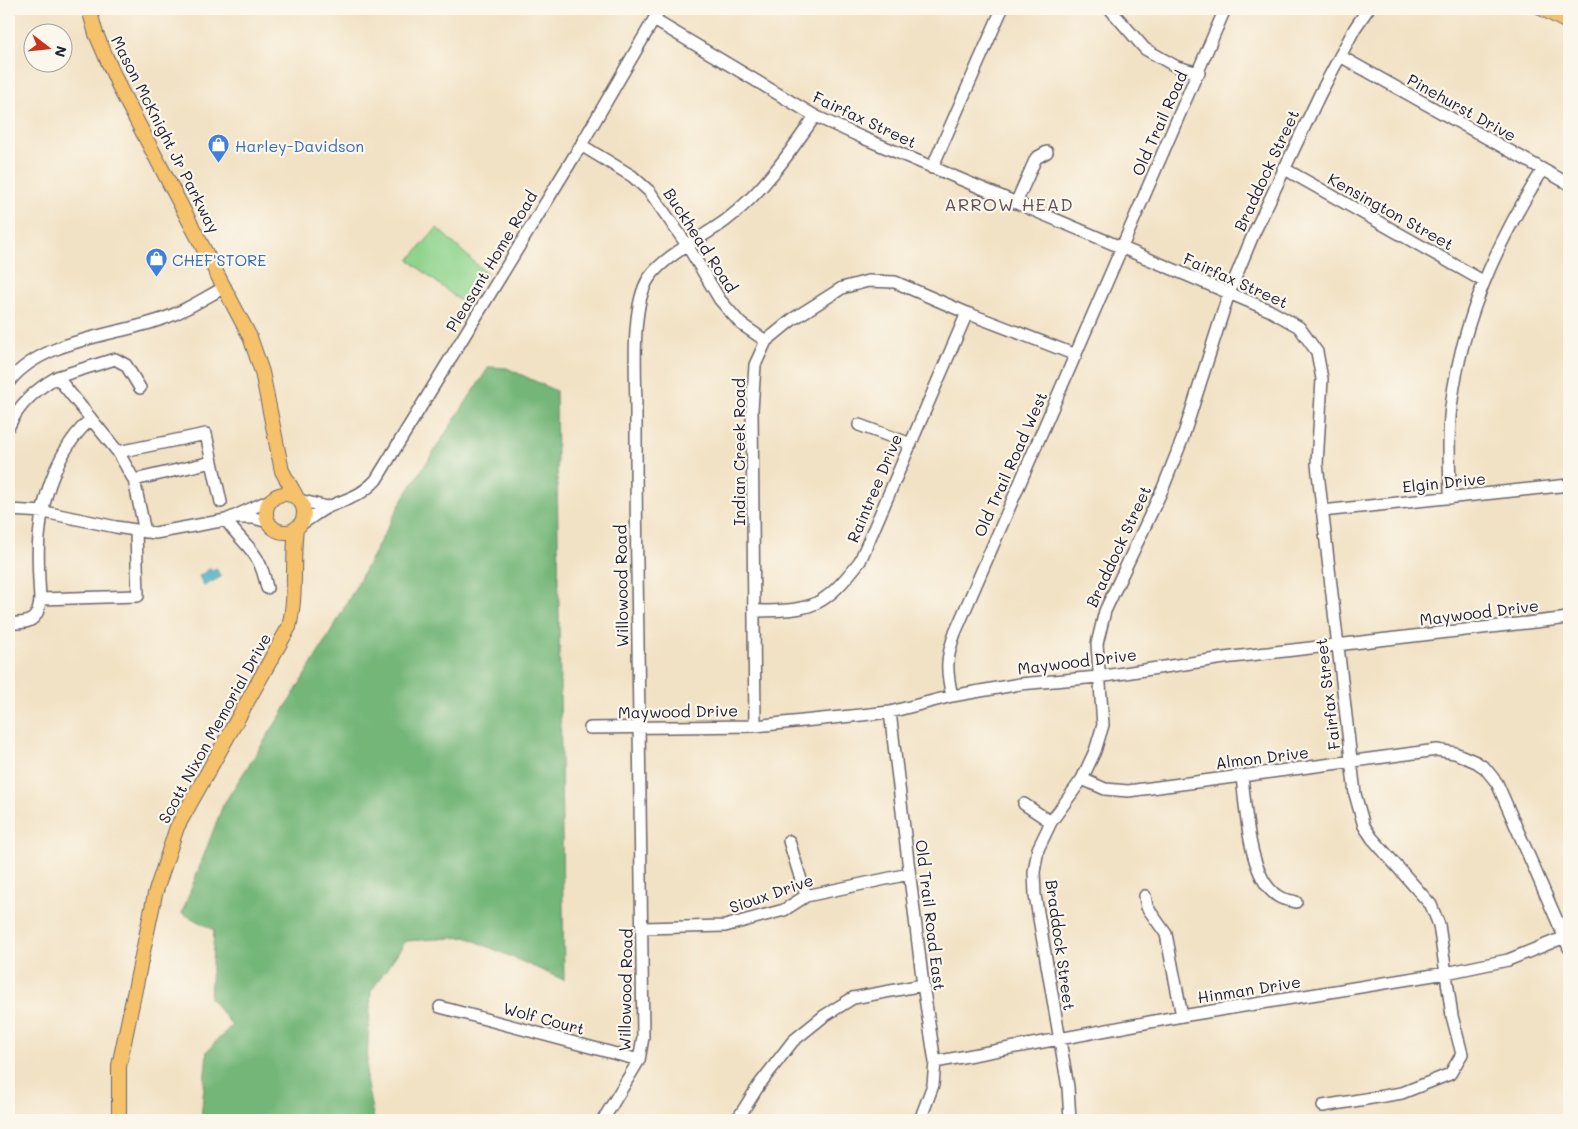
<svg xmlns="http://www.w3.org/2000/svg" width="1578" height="1129" font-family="Mali,sans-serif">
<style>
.green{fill:#8fd48d;stroke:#587b64}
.forest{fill:#73b678;stroke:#4a6c5a}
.water{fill:#3facbd;stroke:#30677c}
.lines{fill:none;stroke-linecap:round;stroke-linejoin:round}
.minor-casing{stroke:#6b656b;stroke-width:14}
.major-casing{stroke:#6b656b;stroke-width:16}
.minor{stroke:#fff;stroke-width:11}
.major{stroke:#f5c16b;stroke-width:14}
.labels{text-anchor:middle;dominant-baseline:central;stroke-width:4.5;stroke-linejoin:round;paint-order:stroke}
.street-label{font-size:16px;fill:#22223b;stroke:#fbf7ec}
.shop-label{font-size:16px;fill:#366cbe;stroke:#fbf7ec;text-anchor:start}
.neighbourhood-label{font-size:18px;letter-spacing:1px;fill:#625158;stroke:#fbf7ec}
</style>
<rect width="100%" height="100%" fill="#fbf7ec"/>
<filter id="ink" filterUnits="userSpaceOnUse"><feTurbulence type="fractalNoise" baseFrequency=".02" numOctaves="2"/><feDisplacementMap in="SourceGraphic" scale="10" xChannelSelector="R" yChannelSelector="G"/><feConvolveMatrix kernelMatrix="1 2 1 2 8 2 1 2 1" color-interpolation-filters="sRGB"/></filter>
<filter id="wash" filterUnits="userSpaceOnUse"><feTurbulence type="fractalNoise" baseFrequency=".0096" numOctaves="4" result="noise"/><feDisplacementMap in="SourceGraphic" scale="20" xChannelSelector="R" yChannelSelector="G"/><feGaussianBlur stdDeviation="1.12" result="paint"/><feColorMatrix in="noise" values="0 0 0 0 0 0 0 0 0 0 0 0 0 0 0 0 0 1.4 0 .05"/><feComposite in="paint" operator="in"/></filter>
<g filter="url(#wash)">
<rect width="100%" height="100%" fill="#f2e2c5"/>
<path class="green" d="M437,228L487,274L464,304L409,260Z"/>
<path class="forest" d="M489,367L507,368L556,391L564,980L466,937L406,941L371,991L366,1080L374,1120H201L207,1051L232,1025L210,998L214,930L182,913L223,805L281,715L335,625L404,497Z"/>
<path class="water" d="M211,568L213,570L216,568L221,577L204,586L199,576Z"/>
</g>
<g filter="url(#ink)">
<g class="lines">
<defs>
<path id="minor" d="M1110,9L1145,49L1177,67L1199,73
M654,20L815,116L861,137L1269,310L1299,327L1317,352L1322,379L1317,464L1355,794L1364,826L1372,838L1431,905L1439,925L1452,1016L1462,1054L1450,1074L1402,1093L1323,1106
M1340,56L1569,184
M581,145L632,176L650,192L687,245L720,300L741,324L766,341
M932,168L1002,9
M1283,168L1483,281
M1016,203L1036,158L1047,152
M57,377L115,359L126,365L140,388
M9,382C40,341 110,336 156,321C180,314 203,299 225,287
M91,419C59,447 42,496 39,537C37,557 39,578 40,599L138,596L136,531
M859,425L911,444
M9,426C19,404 36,389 57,377L118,452L206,434L212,462L134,480L145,532
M118,452L134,480
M212,462L221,502
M1450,498C1450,468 1447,437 1451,407C1461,322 1497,242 1542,171
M299,500L327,507
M9,510L44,512L116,527L155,533L226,520L270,500
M1322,511L1569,485
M235,518H254L268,522
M226,520C246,549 259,548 267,588
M301,524C310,519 319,511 328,507C349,498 360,497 376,480L581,145L660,9
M755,611C813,611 824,607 860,561L967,313
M9,623C28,624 39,621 40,599
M952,696C946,670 946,658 955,633L1225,9
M890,712L923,985L935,1062L933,1085L920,1120
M755,726L752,410L755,365L766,341L793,319L842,288L868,281L895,282L967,313L1076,355
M590,728L755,726L890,712L952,696L1020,684L1098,677L1224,658L1569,618
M1242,777C1246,808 1248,882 1281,898C1285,900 1291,900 1296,902
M1082,779L1105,789L1128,791L1437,750L1455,753L1476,762L1485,768L1497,783L1569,948
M1024,804L1051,822
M789,841L806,896
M1145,896L1147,907L1166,934L1182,1016
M642,928L725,926L784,910L806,896L909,874
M440,1007L639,1060
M935,1062L1182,1016L1446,973L1508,960L1565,937
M603,1120L639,1060L643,1037C642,880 640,723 637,566C636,515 636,463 636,411C636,378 630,306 649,278C665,255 702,238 725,221C762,193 789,154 815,116
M737,1120L759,1085L793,1041L824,1016L853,998L923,985
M1070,1120L1068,1087L1035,895L1034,872L1038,849L1051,822L1082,779L1095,751L1103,725L1097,644L1105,611L1163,488L1182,440L1229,293L1253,235L1320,94L1355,28L1368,9"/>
<path id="major" d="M89,9L96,34L120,89L250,337L262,372L282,471L296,496
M1543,9L1569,23
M266 513a19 19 0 1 1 38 0a19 19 0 1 1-38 0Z
M119,1120V1066L155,894L177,827L289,627C297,594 292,561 296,528"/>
</defs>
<use href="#minor" class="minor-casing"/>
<use href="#major" class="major-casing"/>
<use href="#minor" class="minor"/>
<use href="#major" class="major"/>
</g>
</g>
<defs>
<symbol id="shop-pin" viewBox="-11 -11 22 30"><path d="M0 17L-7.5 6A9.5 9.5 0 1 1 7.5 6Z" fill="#3f7fe0" stroke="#fbf7ec"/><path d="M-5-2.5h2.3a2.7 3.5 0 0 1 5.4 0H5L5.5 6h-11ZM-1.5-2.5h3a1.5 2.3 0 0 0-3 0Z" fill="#fff"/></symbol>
</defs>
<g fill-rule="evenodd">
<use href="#shop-pin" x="206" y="132" width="25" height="34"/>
<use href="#shop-pin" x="144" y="246" width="25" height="34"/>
</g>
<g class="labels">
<g class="street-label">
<text transform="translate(1462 107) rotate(29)">Pinehurst Drive</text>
<text transform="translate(865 119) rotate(25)">Fairfax Street</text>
<text transform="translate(1159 123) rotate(-66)">Old Trail Road</text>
<text transform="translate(166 134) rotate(63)">Mason McKnight Jr Parkway</text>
<text transform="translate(1266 170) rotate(-65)">Braddock Street</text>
<text transform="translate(1391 211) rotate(29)">Kensington Street</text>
<text transform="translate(701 240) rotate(57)">Buckhead Road</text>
<text transform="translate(491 261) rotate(-59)">Pleasant Home Road</text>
<text transform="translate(1236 280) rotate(24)">Fairfax Street</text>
<text transform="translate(738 452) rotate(-90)">Indian Creek Road</text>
<text transform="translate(1010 464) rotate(-66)">Old Trail Road West</text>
<text transform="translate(1444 482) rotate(-6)">Elgin Drive</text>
<text transform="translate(874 488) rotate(-67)">Raintree Drive</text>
<text transform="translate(1118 546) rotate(-65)">Braddock Street</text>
<text transform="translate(621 586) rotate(-91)">Willowood Road</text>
<text transform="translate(1479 612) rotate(-7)">Maywood Drive</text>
<text transform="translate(1077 661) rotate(-7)">Maywood Drive</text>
<text transform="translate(1327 694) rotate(-97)">Fairfax Street</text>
<text transform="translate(678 711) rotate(-1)">Maywood Drive</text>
<text transform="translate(214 728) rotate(-61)">Scott Nixon Memorial Drive</text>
<text transform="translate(1262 757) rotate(-7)">Almon Drive</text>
<text transform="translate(771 893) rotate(-19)">Sioux Drive</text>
<text transform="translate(931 915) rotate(83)">Old Trail Road East</text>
<text transform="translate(1061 945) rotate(82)">Braddock Street</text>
<text transform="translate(1249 989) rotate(-9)">Hinman Drive</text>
<text transform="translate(625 990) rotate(-89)">Willowood Road</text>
<text transform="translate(544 1018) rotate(15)">Wolf Court</text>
</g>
<g class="shop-label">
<text x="235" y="145">Harley-Davidson</text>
<text x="172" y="259">CHEF'STORE</text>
</g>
<g class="neighbourhood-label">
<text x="1009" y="204">ARROW HEAD</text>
</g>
</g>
<rect width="1578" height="1129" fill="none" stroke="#fbf7ec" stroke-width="30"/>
<g transform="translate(48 48) rotate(106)"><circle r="24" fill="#fbf7ec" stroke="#a4a2a5"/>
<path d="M0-4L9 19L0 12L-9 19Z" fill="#c8321e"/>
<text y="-8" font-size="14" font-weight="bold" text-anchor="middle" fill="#22223b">N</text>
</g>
</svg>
